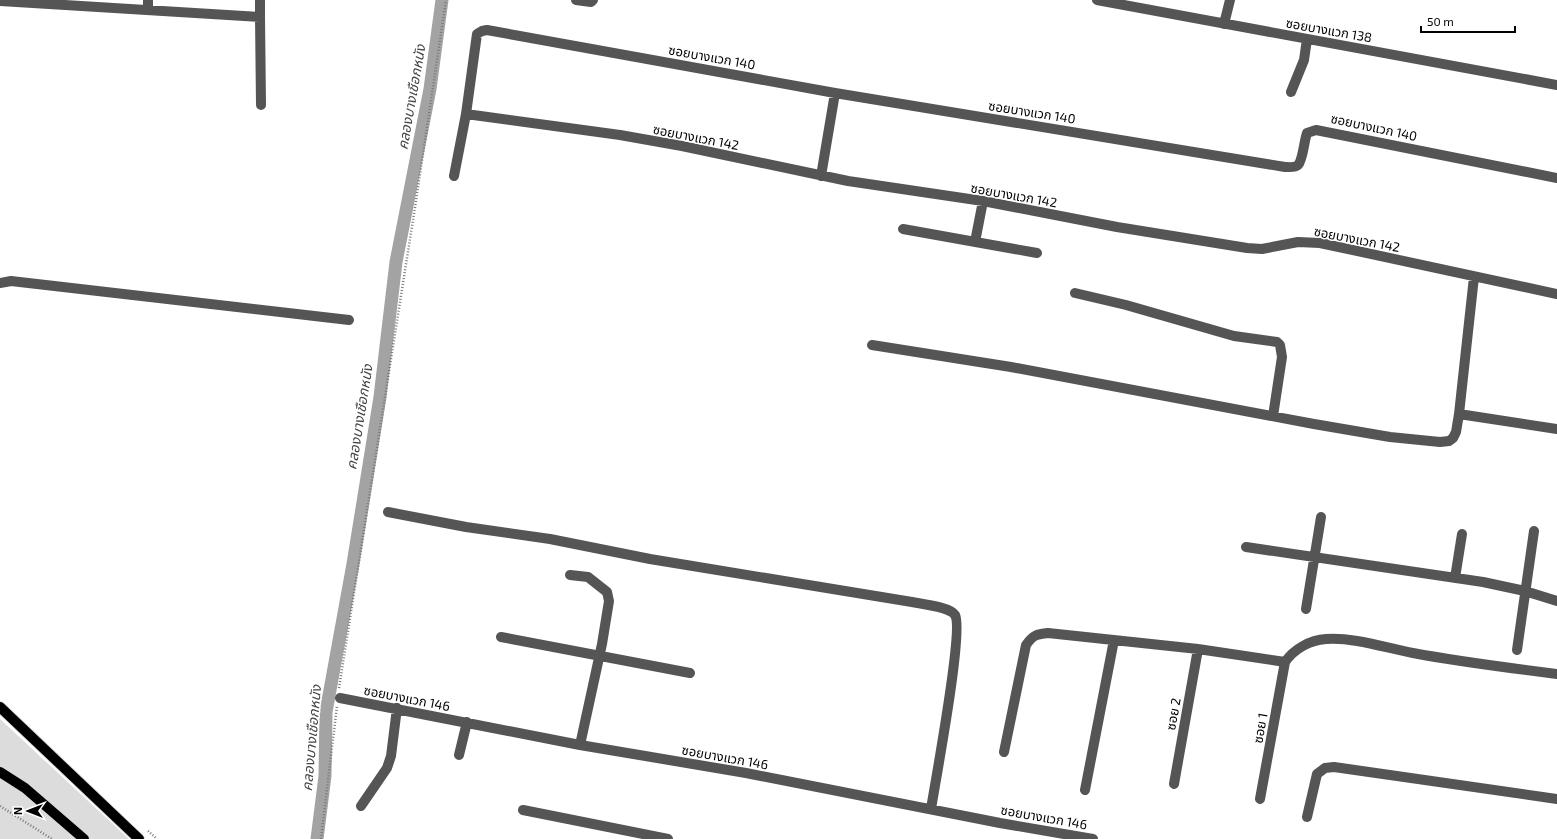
<svg xmlns="http://www.w3.org/2000/svg" width="1557" height="839" font-family="'Exo 2','Noto Sans Thai',sans-serif">
<style>
.green{fill:#dcdcdc}
.lines{fill:none;stroke-linecap:round;stroke-linejoin:round}
.canal{stroke:#a3a3a3;stroke-width:13}
.major-casing{stroke:#dbdbdb;stroke-width:12}
.path{stroke:#777;stroke-width:2.5;stroke-dasharray:1 2;stroke-linecap:butt}
.minor{stroke:#555;stroke-width:10}
.major{stroke:#000;stroke-width:10}
.labels{text-anchor:middle;dominant-baseline:central;stroke-width:3;stroke-linejoin:round;paint-order:stroke}
.street-label{font-size:13px;fill:#000;stroke:#fff}
.water-label{font-size:14px;font-style:italic;fill:#444;stroke:#fff}
</style>
<rect width="100%" height="100%" fill="#fff"/>
<path class="green" d="M0,719L129,839H0Z"/>
<g class="lines">
<path class="canal" d="M317,839L325,776L326,712L353,564L380,397L396,262L430,89L442,0"/>
<defs>
<path id="major" d="M0,707L139,839
M0,772L25,788L84,839"/>
</defs>
<use href="#major" class="major-casing"/>
<path class="path" d="M339,688L416,201L446,0
M0,806L52,839
M148,831L157,839
M321,839L337,706"/>
<path class="minor" d="M576,0L591,2L593,0
M1097,0L1557,85
M0,1L260,17V0
M148,10V0
M260,17L261,105
M1224,24L1230,0
M1291,92L1304,60L1307,39
M466,114L620,135L682,146L848,181L983,201L1117,227L1247,248L1262,249L1298,242L1320,243L1557,294
M454,176L466,114L477,34L482,31L487,30L835,93L1285,167C1289,167 1295,168 1298,165C1303,160 1304,141 1307,133L1316,130L1557,178
M821,176L835,93
M903,229L1037,253
M975,242L983,201
M0,283L11,281L349,320
M1075,293L1126,305L1234,336L1277,342L1280,345L1282,357L1273,416
M872,345L1011,367L1314,424L1390,437L1440,442L1449,441L1453,438L1456,432L1459,414L1474,277
M1459,414L1557,429
M388,512L466,527L550,539L650,559L912,602C922,604 950,607 955,615C964,630 935,783 931,809
M1246,547L1483,582L1525,591L1557,601
M570,575L588,577L607,592L609,601L602,644L580,745
M1455,578L1462,534
M1306,609L1321,517
M501,637L690,673
M1517,650L1534,531
M340,698L580,745L746,773L1000,823L1093,839
M1004,752L1026,645C1033,635 1037,634 1048,633L1198,649L1285,662
M459,755L467,722
M1174,784L1198,649
M1085,790L1114,640
M1260,799L1285,662C1294,649 1310,640 1326,639C1354,637 1386,648 1413,653C1461,662 1509,668 1557,674
M361,806L387,768L391,756L397,708
M523,810L668,839
M1307,817L1317,774L1325,768L1334,767L1557,799"/>
<use href="#major" class="major"/>
</g>
<g class="labels">
<g class="street-label">
<text transform="translate(1329 30) rotate(10)">ซอยบางแวก 138</text>
<text transform="translate(712 57) rotate(10)">ซอยบางแวก 140</text>
<text transform="translate(1032 112) rotate(9)">ซอยบางแวก 140</text>
<text transform="translate(1374 127) rotate(12)">ซอยบางแวก 140</text>
<text transform="translate(696 137) rotate(11)">ซอยบางแวก 142</text>
<text transform="translate(1014 195) rotate(10)">ซอยบางแวก 142</text>
<text transform="translate(1357 239) rotate(11)">ซอยบางแวก 142</text>
<text transform="translate(407 698) rotate(11)">ซอยบางแวก 146</text>
<text transform="translate(1173 714) rotate(-80)">ซอย 2</text>
<text transform="translate(1260 728) rotate(-80)">ซอย 1</text>
<text transform="translate(725 757) rotate(10)">ซอยบางแวก 146</text>
<text transform="translate(1044 817) rotate(10)">ซอยบางแวก 146</text>
</g>
<g class="water-label">
<text transform="translate(411 97) rotate(-80)">คลองบางเชือกหนัง</text>
<text transform="translate(359 417) rotate(-81)">คลองบางเชือกหนัง</text>
<text transform="translate(311 738) rotate(-85)">คลองบางเชือกหนัง</text>
</g>
</g>
<g transform="translate(28 811) rotate(270)" stroke="#ffffff" stroke-width="3" paint-order="stroke">
<path d="M0-3L7 15L0 10L-7 15Z" fill="#000000"/>
<text y="-6" font-size="11" font-weight="bold" text-anchor="middle" fill="#000000">N</text>
</g>
<path d="M1421 26v6h94v-6" fill="none" stroke="#000000" stroke-width="2"/>
<text x="1427" y="26" font-size="12" fill="#000000" stroke="#ffffff" stroke-width="3" paint-order="stroke">50 m</text>
</svg>
